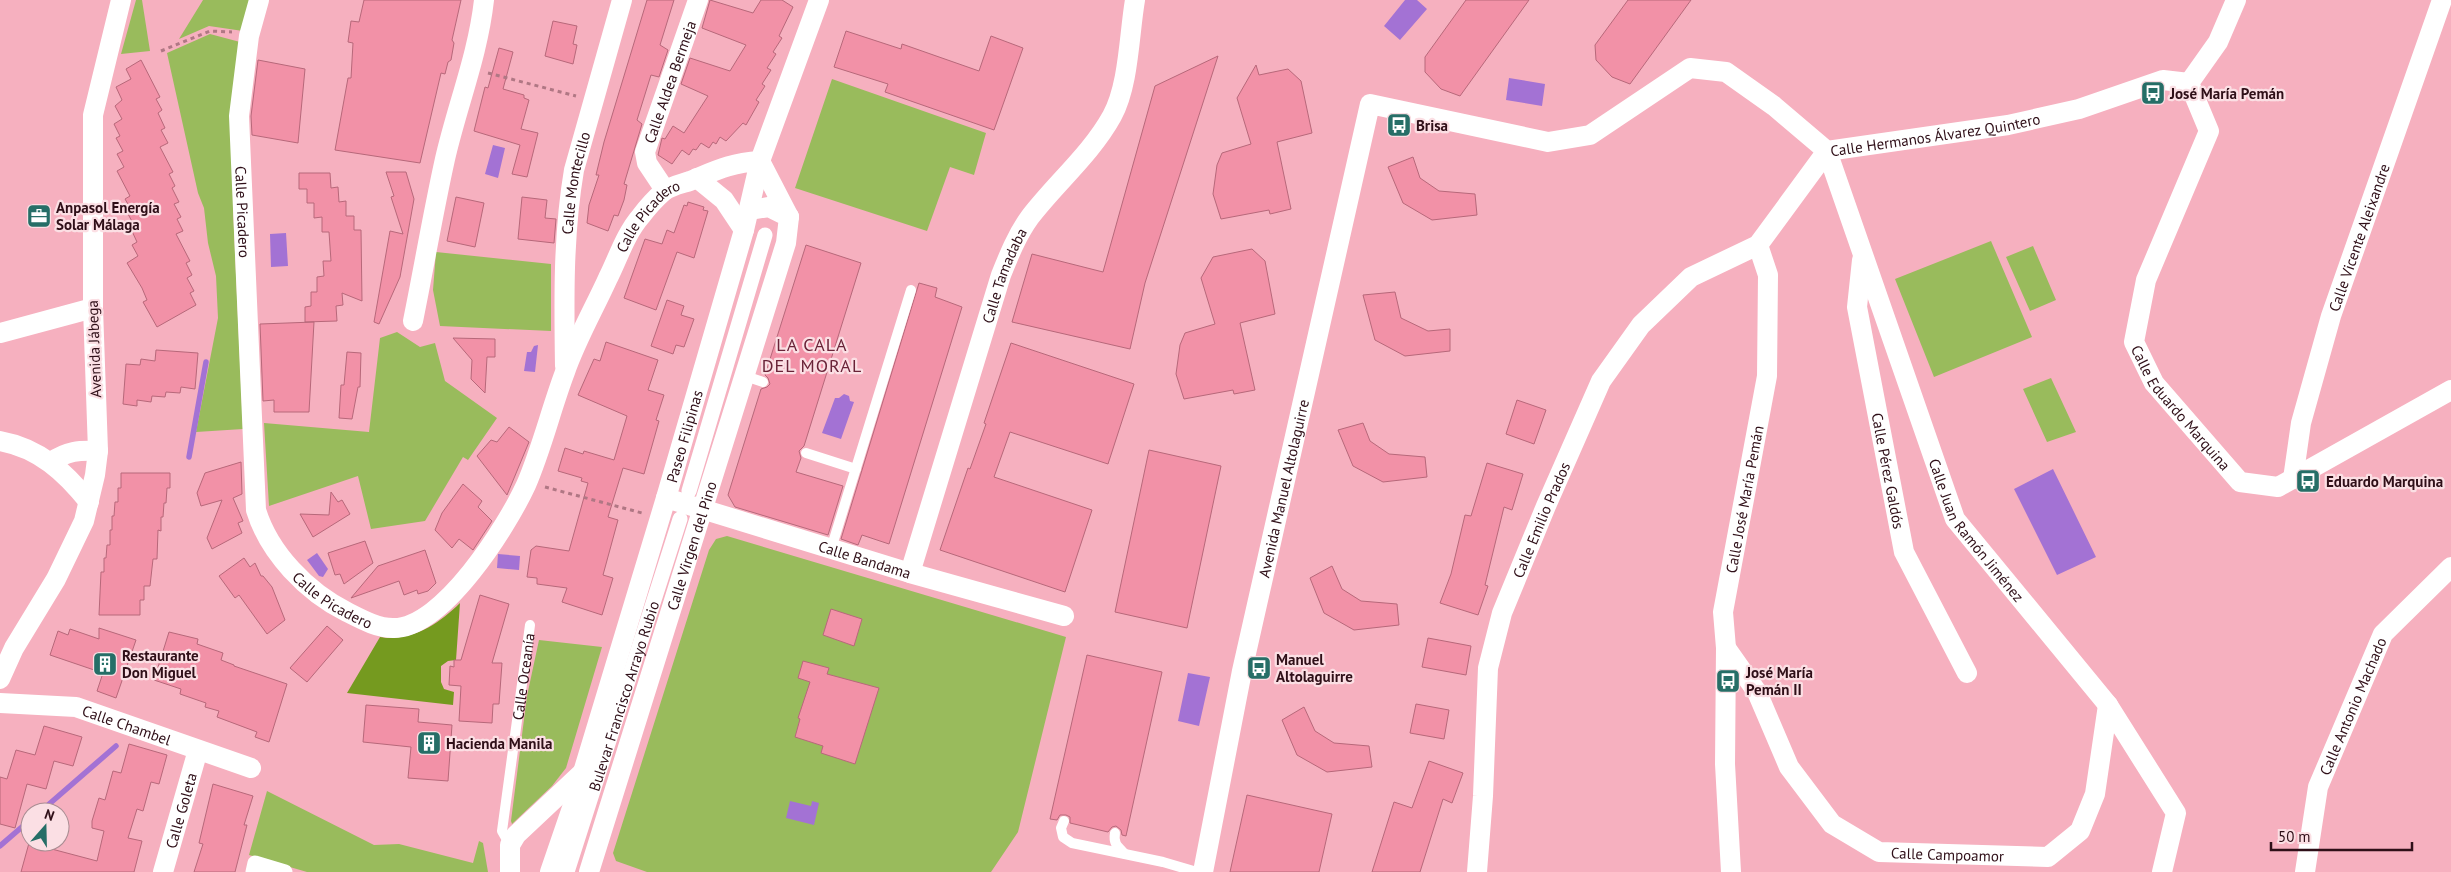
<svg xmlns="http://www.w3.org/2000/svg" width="2451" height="872" font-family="'PT Sans',sans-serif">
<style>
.green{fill:#99bb5c}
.forest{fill:#759a1f}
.water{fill:#a372d4}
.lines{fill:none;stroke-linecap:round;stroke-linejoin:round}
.stream{stroke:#a372d4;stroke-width:5.5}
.building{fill:#f291a7;stroke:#b7687a}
.path{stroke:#b07784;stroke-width:3;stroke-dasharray:4 4;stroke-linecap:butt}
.service{stroke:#fff;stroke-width:10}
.pedestrian{stroke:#fff;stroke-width:15}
.minor{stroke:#fff;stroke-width:20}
.labels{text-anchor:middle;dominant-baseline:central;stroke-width:4.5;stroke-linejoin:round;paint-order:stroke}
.street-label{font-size:15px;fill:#2f0f18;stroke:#fbdfe4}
.poi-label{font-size:15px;font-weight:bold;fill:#2f0f18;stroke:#fbdfe4;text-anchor:start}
.quarter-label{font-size:18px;letter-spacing:1px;fill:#692237;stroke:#fbdfe4}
</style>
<rect width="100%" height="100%" fill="#f6b0bf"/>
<path class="green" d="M136,0H142L150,51L121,54Z
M203,0H251L243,31L209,26L179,39Z
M210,34L240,42L233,208L243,429L196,432L218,318L216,276L208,243L204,208L198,193L167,53Z
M832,79L986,133L974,175L950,167L927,231L795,188Z
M1991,241L2032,337L1934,377L1895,279Z
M2033,246L2056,300L2030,311L2006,257Z
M436,252L551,264V331L440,326L433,290Z
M397,332L420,347L435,343L445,381L497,418L468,460L463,457L425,521L371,529L358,476L269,506L264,423L369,432L380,338Z
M2051,378L2076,432L2047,442L2023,389Z
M727,536L1066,637L1018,832L991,872H647L616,861L613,853L709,550L716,539Z
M539,640L602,647L566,768L552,786L512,824L511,821L527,696Z
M267,791L374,845L399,844L473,863L479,841L483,843L488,872H307L249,855Z"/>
<path class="forest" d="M460,603L456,660L448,661L441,666V682L444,689L454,692L453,705L347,693L380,637C411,642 439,624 460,603Z"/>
<path class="water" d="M1405,0H1417L1427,9L1400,40L1384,26Z
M1509,78L1545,84L1542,106L1506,100Z
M493,145L505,148L498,178L485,174Z
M286,233L288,266L271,267L270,234Z
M538,345L535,372L524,371L527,352H531L534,346Z
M844,394L849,396L850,401L854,402L841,439L822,433L835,398H839Z
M2053,469L2096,557L2057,575L2014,489Z
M317,553L328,569L323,577L319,576L307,560Z
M498,554L520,556L519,570L497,568Z
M1188,673L1210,677L1199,726L1178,721Z
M790,801L811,806L812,801L819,803L814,825L786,818Z"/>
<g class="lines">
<path class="stream" d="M189,457L206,362
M40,812L116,746
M0,846L30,820"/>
</g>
<path class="building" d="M364,0H461L452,40L454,43L451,60L448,62L445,74L441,73L420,163L335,150L348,78H351L353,43L348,42L351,21L359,22Z
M647,0H674L660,45L668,50L659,77L651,75L637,120L642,124L624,184L627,185L624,200L618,216L614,215L608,231L587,223L589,205L599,175H596L604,142Z
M710,0L753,13L761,0H782L793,7L779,36L782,38L773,52L776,54L767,68L771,70L762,84L765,86L756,100L759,102L746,125L743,123L726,141L720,137L716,144L713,142L709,148L701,143L696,150L693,149L689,155L682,150L672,164L658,155L662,138L665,139L673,126L684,133L708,96L681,84L690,58L730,71L746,45L702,28Z
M1466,0H1529L1460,96L1441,89L1425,72V57Z
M1628,0H1691L1630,84L1612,77L1596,60L1595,45Z
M553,21L577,26L573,44L577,45L573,64L545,56Z
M846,31L901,49L902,44L979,71L991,36L1023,48L994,130L885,92L888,84L834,67Z
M499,48L513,52L503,89L524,95V98L529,100L521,129L538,133L527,177L512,174L520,145L474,131L485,87L488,88Z
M1218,56L1145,283L1130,349L1012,322L1032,254L1103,272L1155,86Z
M141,60L160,97L156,99L162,110L158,113L165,128L161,130L168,143L160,147L173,172L169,174L175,186L172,188L179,202L174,204L181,217L177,219L183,231L176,234L190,261L186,263L192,275L187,278L194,291L190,293L196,305L157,327L143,302L147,300L142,288L127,263L138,256L132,245L137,242L131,229L135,227L128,214L132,211L125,199L130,196L117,171L124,167L117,154L123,151L116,138L120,136L114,124L122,119L115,106L122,100L116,87L131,79L126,69Z
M258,60L305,69L298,143L252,135L251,116Z
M1256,65L1259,75L1288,69L1301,81L1312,133L1277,142L1291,209L1270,214L1269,210L1221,219L1213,194L1217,165L1222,153L1251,144L1237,98Z
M1413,157L1420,178L1439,191L1475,194L1477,215L1432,220L1403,203L1388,167Z
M386,172H406L414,199L400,277L379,324L374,322L390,231L403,234L391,197L394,196Z
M299,173H330L331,188L338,187L339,202L346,201V216H354V230H361L362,301L342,293L343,305L336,306L337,321L305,322V307L311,306V292H317V277L324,276L323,261H331L329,232H322V217L314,218V203H307V189H299Z
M456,197L484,203L475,247L447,241Z
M522,197L547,200L545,218L556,219L554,243L518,239Z
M688,202L704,207L703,210L708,211L694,258L677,252L656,310L624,298L645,239L662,244L667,230L674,233L684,205L687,206Z
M806,245L861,263L804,446L799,451L801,458L796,472L843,486L828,535L735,507L728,495L761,389L767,387L770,384L768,378L765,375Z
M1252,249L1265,261L1275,314L1240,323L1255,390L1234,394L1233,390L1184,399L1176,374L1180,345L1185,333L1215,324L1201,278L1213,257Z
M919,283L937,288L935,297L962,307L889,544L862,535L858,545L841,539Z
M1395,292L1401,318L1428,331L1450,329V351L1405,356L1375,340L1363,295Z
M667,300L684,306L681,315L694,319L684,347L676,345L673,354L651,346Z
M314,322L309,412H274V400L263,401L260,324Z
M453,338L495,339V357H487L485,393L471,379L472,360Z
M606,342L658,360L648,390L664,395L656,420L659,421L644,474L623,468L608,517L618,520L603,575L613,578L602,615L562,602L567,588L537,584V578L527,577L531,550L536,546L569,551L588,483L581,481L582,478L558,471L565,448L583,454L584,451L614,460L627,416L578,395L594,359L600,361Z
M1011,343L1134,384L1108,464L1010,432L994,477L1092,510L1065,592L940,550L968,468L970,469L986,424L984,423Z
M156,350L198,353L195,389L181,387L180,393L166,392L165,397L152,396L151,402L137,400V406L123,404L126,364L140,365L141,359L155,361Z
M347,352L361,353L360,387H358L352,419L339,418L341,385H344Z
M1517,400L1546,410L1534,444L1506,434Z
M1363,423L1370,441L1389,454L1425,457L1427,477L1383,482L1353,466L1338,430Z
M509,427L529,442L507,495L477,456L491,440L497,442Z
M1149,450L1221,466L1187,628L1115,612Z
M241,462L242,494L233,498L243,521L238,523L242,533L212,549L207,538L222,500L201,506L197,493L205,473Z
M1487,463L1523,474L1512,510L1504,507L1485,585L1488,586L1478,615L1440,603L1451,574L1465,515L1471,516Z
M121,473H170V488H167L166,503H164L163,517H161V531L158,530L157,559H153L150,586H144V600H140V615H99L101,572H104V558H106L107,545H110V530H112V516H114L115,502H118V488H121Z
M463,484L482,501L478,507L492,521L473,550L459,539L452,548L435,530L442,513Z
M331,492L338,502L342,500L350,514L313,537L300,514L329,515Z
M365,541L373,563L344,584L340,574L335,575L328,553Z
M425,550L436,583L428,591L418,594L417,590L404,595L399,581L351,598L378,566Z
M244,558L250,567L255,563L261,576H263L272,587L285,620L267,634L239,595L235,598L219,576Z
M1332,566L1342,589L1361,601L1397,604L1399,625L1354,630L1324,613L1310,578Z
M480,595L509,604L492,663H502L499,704H493L492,723L459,721L461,686L449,685L450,666L454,667V660H461Z
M831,609L862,619L854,646L823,635Z
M327,626L343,640L307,682L290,668Z
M99,628L136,640L116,698L97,691L103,673L50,655L58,631L68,635L70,629L99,639Z
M169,632L198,639L197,644L223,653L221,660L234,665V666L287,684L269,742L255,737L257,732L217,717L219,711L205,707L206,703L180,694L181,689L154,680Z
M1428,638L1471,646L1466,675L1422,667Z
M1087,655L1162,672L1126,836L1122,835L1121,830L1116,826L1112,827L1108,832L1070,823V817L1066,815H1060L1057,820L1050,819Z
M803,661L829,668L827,674L879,688L855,764L821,753L823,746L795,737L800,719L798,718L810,682L798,678Z
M1416,704L1449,710L1444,739L1410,733Z
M366,705L419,709L418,722L452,725L448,781L408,778L411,747L363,742Z
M1304,707L1315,731L1334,743L1369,746L1372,767L1327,772L1297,755L1282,720Z
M44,726L82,737L73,766L54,761L46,789L27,784L15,828L0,824V777L7,779L16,750L35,755Z
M129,744L167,755L159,784L151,782L143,811L137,809L128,838L142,841L134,872H21L29,843L97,861L104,831L92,828V821L99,798L105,800L113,771L121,773Z
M1429,761L1463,773L1452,803L1443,799L1420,872H1372L1394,802L1412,808Z
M213,784L253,796L244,825H247L235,872H194L203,844L199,843Z
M1247,795L1332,814L1319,872H1230Z"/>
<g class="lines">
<path class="path" d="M161,51L210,31L232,32
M488,73L576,96
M545,487L642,513"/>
<g class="service">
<path d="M745,376L763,382"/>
<path d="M806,453L856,469"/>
<path d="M831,549L911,290"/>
<path d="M1064,821L1061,828L1063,837L1072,843L1163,862L1197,872"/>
<path d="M1115,833C1113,844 1118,847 1125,854"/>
<path id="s1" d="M510,845L502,831L530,625"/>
</g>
<g class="pedestrian">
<path d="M689,491L765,235"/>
<path d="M253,872L255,863L285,872"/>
<path id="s2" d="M567,872L680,519"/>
</g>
<g class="minor">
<path id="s3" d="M259,0L249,36L239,116L256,510C269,553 307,592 347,612C361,619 377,628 393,628C443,629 507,526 526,485C542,448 551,409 565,372C576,340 594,309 608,278C618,258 626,233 641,216C647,208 655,199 663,192C670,186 681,184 690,181C717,170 730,163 760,161"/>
<path id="s4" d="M2189,83L2209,131L2146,280L2134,342L2154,383L2240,482L2278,487L2451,390"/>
<path d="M2189,83L2218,42L2236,0"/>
<path id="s5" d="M1827,151L1955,519L2108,705L2176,813L2162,872"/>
<path d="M760,161L789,217"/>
<path d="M697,178L724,200L744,230"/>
<path id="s6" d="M665,190L647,163L645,152L698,0"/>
<path id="s7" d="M1862,260L1857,307L1904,552L1967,673"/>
<path d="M413,321C424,267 433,213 445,159C457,106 478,55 484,0"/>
<path d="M0,333L93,308"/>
<path id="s8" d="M565,366C564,300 563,235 574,170L622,0"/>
<path d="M0,441C39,448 65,472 89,502"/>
<path d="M51,462C67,451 79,450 98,451"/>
<path id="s9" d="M2293,479L2301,423L2331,316L2442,0"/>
<path id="s10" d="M666,498L910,573L1064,616"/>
<path id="s11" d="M910,573L1001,275C1009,255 1017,235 1030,217C1056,183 1091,154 1112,116C1129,85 1129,35 1135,0"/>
<path id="s12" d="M1726,648L1757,692L1789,767L1832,824L1879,852L2048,857L2080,831L2095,794L2108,705"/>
<path d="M0,679L14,648L56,579L84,521L95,475L98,451L93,308V115L121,0"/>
<path id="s13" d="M0,703L76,707L251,768"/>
<path id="s14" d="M163,872L198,750"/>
<path d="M510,872V845L516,835L583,772"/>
<path id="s15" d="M550,872L574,802L666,498L744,230L760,161L819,0"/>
<path id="s16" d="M589,872L786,243L789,217L769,207L749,210"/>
<path id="s17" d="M1203,872L1242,671L1370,104L1548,142L1590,135L1690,68L1726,72L1774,106L1827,151L2008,125L2079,109L2163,80L2189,83"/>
<path id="s18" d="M1477,872L1483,796L1488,668L1502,613L1546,506L1601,381L1641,325L1691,277L1758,245L1827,151"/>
<path id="s19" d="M1731,872L1725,764L1726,648L1723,612L1767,376L1768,275L1758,245"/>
<path id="s20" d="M2305,872L2318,787L2383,634L2451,567"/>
</g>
</g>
<defs>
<symbol id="bus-square" viewBox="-11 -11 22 22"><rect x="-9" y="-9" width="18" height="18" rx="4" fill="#266e67" stroke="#fbdfe4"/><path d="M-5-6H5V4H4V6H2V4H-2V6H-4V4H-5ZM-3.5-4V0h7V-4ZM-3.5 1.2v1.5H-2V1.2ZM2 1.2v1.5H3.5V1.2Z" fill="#fff"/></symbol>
<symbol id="office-square" viewBox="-11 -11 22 22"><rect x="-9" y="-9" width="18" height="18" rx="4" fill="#266e67" stroke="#fbdfe4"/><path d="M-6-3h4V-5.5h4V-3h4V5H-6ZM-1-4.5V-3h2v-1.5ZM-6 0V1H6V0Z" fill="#fff"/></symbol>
<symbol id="building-square" viewBox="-11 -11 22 22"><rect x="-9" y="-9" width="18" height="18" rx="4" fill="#266e67" stroke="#fbdfe4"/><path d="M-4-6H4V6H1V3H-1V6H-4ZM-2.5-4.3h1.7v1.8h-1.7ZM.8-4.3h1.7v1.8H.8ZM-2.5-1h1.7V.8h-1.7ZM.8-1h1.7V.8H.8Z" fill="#fff"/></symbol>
</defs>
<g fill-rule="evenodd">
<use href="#bus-square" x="2139" y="79" width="28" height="28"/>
<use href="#bus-square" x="1385" y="111" width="28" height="28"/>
<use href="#office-square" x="25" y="202" width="28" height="28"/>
<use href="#bus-square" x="2294" y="467" width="28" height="28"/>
<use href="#building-square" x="91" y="650" width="28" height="28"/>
<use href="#bus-square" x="1245" y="654" width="28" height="28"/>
<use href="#bus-square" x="1714" y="667" width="28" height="28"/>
<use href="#building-square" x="415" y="729" width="28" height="28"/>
</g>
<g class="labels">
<g class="street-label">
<text stroke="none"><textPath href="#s6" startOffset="118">Calle Aldea Bermeja</textPath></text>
<text stroke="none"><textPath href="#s17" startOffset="1405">Calle Hermanos Álvarez Quintero</textPath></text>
<text stroke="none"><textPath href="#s8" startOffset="184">Calle Montecillo</textPath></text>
<text stroke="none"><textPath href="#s3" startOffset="214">Calle Picadero</textPath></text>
<text stroke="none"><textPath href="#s3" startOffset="1202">Calle Picadero</textPath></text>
<text stroke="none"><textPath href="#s9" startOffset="251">Calle Vicente Aleixandre</textPath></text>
<text stroke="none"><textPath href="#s11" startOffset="312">Calle Tamadaba</textPath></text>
<text transform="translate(94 349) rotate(-92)">Avenida Jábega</text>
<text stroke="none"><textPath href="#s4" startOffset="358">Calle Eduardo Marquina</textPath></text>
<text stroke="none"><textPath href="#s15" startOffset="456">Paseo Filipinas</textPath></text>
<text stroke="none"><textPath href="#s7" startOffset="214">Calle Pérez Galdós</textPath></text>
<text stroke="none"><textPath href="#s17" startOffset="392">Avenida Manuel Altolaguirre</textPath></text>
<text stroke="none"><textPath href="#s19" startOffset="375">Calle José María Pemán</textPath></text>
<text stroke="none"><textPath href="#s18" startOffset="362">Calle Emilio Prados</textPath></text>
<text stroke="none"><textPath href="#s5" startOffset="410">Calle Juan Ramón Jiménez</textPath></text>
<text stroke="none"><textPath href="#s16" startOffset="342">Calle Virgen del Pino</textPath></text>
<text stroke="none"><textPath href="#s10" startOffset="208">Calle Bandama</textPath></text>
<text stroke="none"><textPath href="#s3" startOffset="634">Calle Picadero</textPath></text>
<text stroke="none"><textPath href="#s1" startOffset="172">Calle Oceanía</textPath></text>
<text stroke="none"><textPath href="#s2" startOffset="185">Bulevar Francisco Arrayo Rubio</textPath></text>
<text stroke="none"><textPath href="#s20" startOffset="174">Calle Antonio Machado</textPath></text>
<text stroke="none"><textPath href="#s13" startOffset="130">Calle Chambel</textPath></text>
<text stroke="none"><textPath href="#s14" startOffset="64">Calle Goleta</textPath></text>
<text stroke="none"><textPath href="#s12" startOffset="330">Calle Campoamor</textPath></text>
</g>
<g class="poi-label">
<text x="2170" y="93">José María Pemán</text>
<text x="1416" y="125">Brisa</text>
<text x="56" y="207">Anpasol Energía<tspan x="56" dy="17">Solar Málaga</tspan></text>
<text x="2326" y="481">Eduardo Marquina</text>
<text x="122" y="655">Restaurante<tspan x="122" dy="17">Don Miguel</tspan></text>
<text x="1276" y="659">Manuel<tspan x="1276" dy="17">Altolaguirre</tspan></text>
<text x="1746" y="672">José María<tspan x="1746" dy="17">Pemán II</tspan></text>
<text x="446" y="743">Hacienda Manila</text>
</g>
<g class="quarter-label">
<text x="812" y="344">LA CALA<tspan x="812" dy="21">DEL MORAL</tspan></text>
</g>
</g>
<g transform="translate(45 827) rotate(20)"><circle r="24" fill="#fbdfe4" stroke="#a98c92"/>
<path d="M0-4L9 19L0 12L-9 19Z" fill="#266e67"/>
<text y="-8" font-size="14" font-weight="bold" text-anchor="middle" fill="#2f0f18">N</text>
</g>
<path d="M2271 842v8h141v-8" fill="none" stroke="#2f0f18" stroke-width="2.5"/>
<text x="2278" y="842" font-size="15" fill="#2f0f18" stroke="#fbdfe4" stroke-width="4" paint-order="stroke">50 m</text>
</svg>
